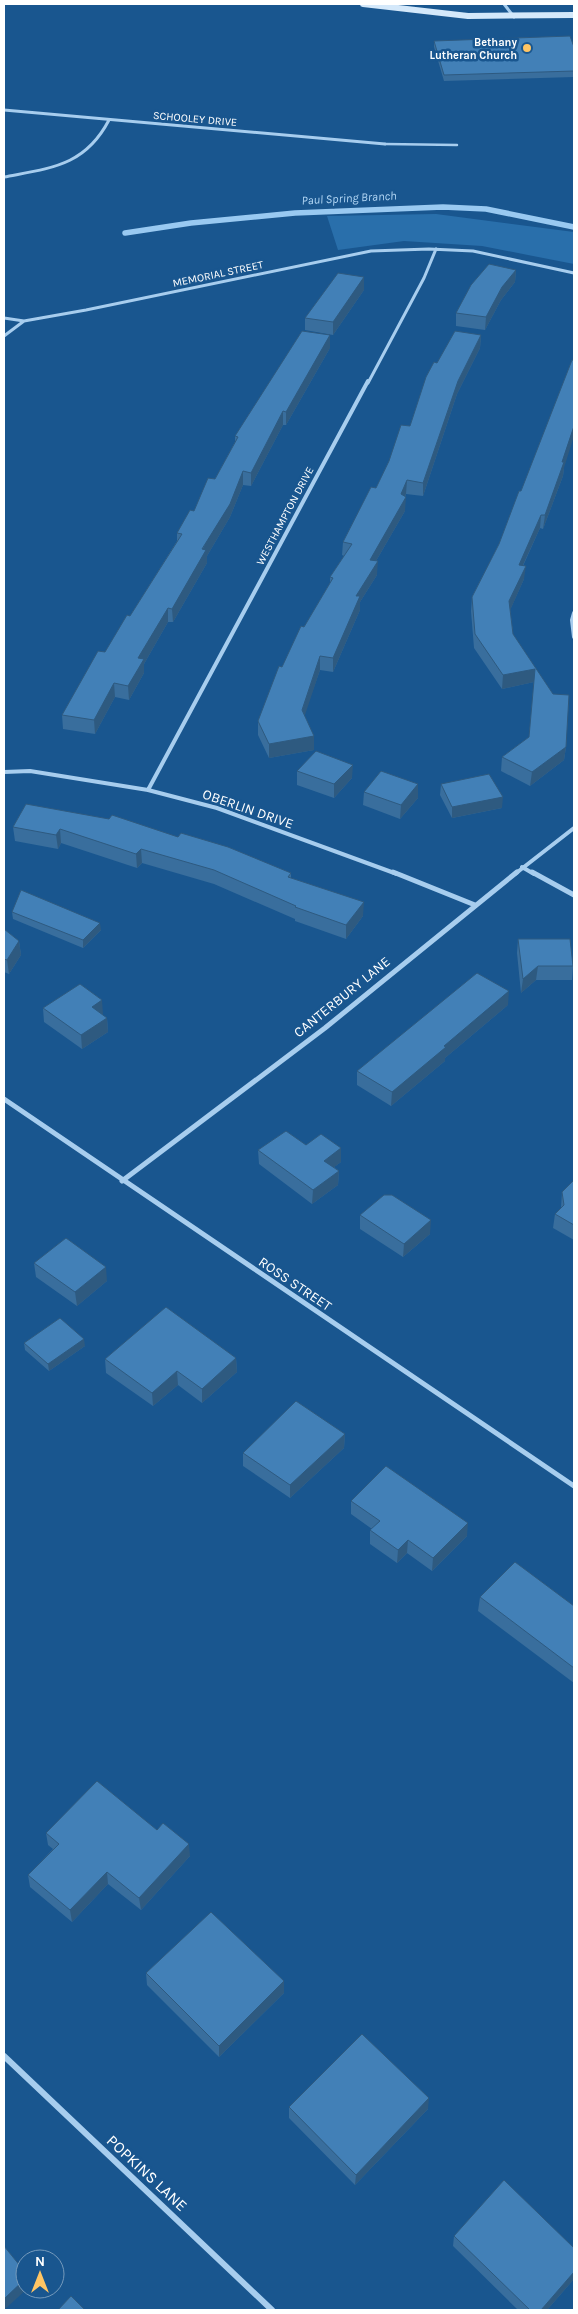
<svg xmlns="http://www.w3.org/2000/svg" width="578" height="2314" font-family="Karla,sans-serif">
<style>
.green{fill:#296fab}
.lines{fill:none;stroke-linecap:round;stroke-linejoin:round}
.stream{stroke:#99c9f1;stroke-width:5.5}
.service{stroke:#a7cdee;stroke-width:2.5}
.minor-far3{stroke:#a7cdee;stroke-width:3}
.minor-far2{stroke:#a7cdee;stroke-width:4}
.minor-far1{stroke:#a7cdee;stroke-width:5}
.minor{stroke:#a7cdee;stroke-width:6}
.secondary{stroke:#d4e8fa;stroke-width:6}
.wall{fill:#396e9d}
.shaded-wall{fill:#2e5a80}
.building{fill:#4280b7;stroke:#2e5a80}
.poi-dot{fill:#ffc564;stroke:#19568f;stroke-width:2}
.labels{text-anchor:middle;dominant-baseline:central;stroke-width:5;stroke-linejoin:round;paint-order:stroke}
.far-poi-label{font-size:11px;font-weight:bold;fill:#fff;stroke:#19568f;text-anchor:end}
.far-street-label{font-size:11px;fill:#fff;stroke:#19568f}
.far-water-label{font-size:12px;font-style:italic;fill:#b3d7f5;stroke:#19568f}
.street-label{font-size:14px;fill:#fff;stroke:#19568f}
.near-street-label{font-size:16px;fill:#fff;stroke:#19568f}
</style>
<rect width="100%" height="100%" fill="#19568f"/>
<path class="green" d="M436,214L574,232V264L482,246L404,241L338,250L327,216Z"/>
<g class="lines">
<path class="stream" d="M125,233L191,223L295,213L443,207L486,209L574,227"/>
<path class="service" d="M385,144L457,145"/>
<path class="minor-far3" d="M504,4L514,17
M4,110L385,144
M4,177C51,168 85,166 109,120
M4,318L24,321L86,310L371,251L429,249L473,251L574,273
M4,336L24,321
M368,383L424,278L436,249"/>
<path class="minor-far2" d="M574,613L572,620L574,637
M4,772L30,771L148,790L217,808L397,874
M148,790L368,381
M522,867L534,874
M515,874L574,828"/>
<path class="minor-far1" d="M393,872L475,905
M532,872L574,895
M4,1099L574,1486
M122,1181L325,1028L517,872"/>
<path class="minor" d="M4,2056L272,2310"/>
<path class="secondary" d="M363,4L468,16L574,15"/>
</g>
<path class="wall" d="M434,41L574,47V77L444,81L434,47Z
M516,270L515,282L501,300L485,330L456,326V313Z
M364,290L333,335L305,330V318Z
M481,335L480,348L457,394L423,496L406,494L405,497V511L376,561L377,575L360,602V610L333,672L320,670L304,715L314,750L269,758L258,735V721L282,667L304,627L330,583V577L344,556L342,555L343,542L376,488L410,426L437,363Z
M330,348L286,425H283L251,486L243,485L230,517L207,556V563L173,622H168L144,664V673L129,700L115,697L95,734L63,729L62,715L130,616L177,541V533L194,511L215,479L235,442V436Z
M564,468L563,476L543,529L540,528L523,566L524,579L510,610L513,634L566,747L564,760L530,786L501,771L502,757L529,737L534,682L502,689L474,648L471,611L472,597L499,544L521,491Z
M297,771L352,778L334,798L297,785Z
M441,784L502,808L452,818L440,795Z
M364,792L418,798L400,819L363,805Z
M26,804L291,873V878L363,916L346,939L295,921V919L214,884L142,863L137,868L61,843L58,849L15,841L13,827Z
M12,912L101,930L83,948L13,919Z
M4,929L19,941L21,955L9,974L4,972Z
M518,939L573,966L572,980H536L521,993L517,953Z
M508,1005L445,1058V1061L391,1106L357,1085V1071Z
M43,1008L103,1014L102,1015L107,1018L108,1032L82,1049L44,1022Z
M306,1145L341,1162L334,1167L339,1171L338,1185L312,1204L259,1164L258,1150Z
M574,1180V1240L553,1228L555,1214L561,1208L562,1192Z
M360,1215L430,1234L403,1257L360,1229Z
M34,1263L107,1281L77,1306L36,1277Z
M24,1343L85,1346L49,1371L25,1350Z
M236,1358L237,1372L202,1403L178,1385L153,1406L106,1373L105,1359Z
M345,1434L344,1448L290,1498L243,1466V1453Z
M351,1501L467,1536L432,1571L407,1553L397,1563L370,1544V1530L372,1529L351,1514Z
M480,1597L574,1606V1683L478,1611Z
M46,1833L190,1856L141,1910L108,1884L72,1922L30,1887L28,1875L53,1849L48,1845Z
M146,1973L284,1993L219,2057L147,1985Z
M289,2107L428,2109L355,2185L289,2118Z
M454,2236L574,2248V2279L547,2310H518L453,2246Z"/>
<path class="shaded-wall" d="M516,270L515,282L501,300L485,330L486,317L502,287Z
M364,277V290L333,335V322Z
M330,335V348L286,425V412Z
M481,335L480,348L457,394L423,496V483L458,381Z
M283,411V425L251,486V473Z
M574,426V436L564,468L563,476L543,529L545,515Z
M243,471V485L230,517L207,556V563L173,622L172,609Z
M407,480L406,494L400,507L406,497L405,511L369,573L370,560Z
M541,515L540,528L517,578L519,565Z
M378,561L377,575L360,602V610L333,672V658L356,596Z
M526,566L524,579L508,615L509,601Z
M168,608V622L144,664V673L129,700L128,686L138,658Z
M320,656V670L302,724V710Z
M535,669L534,682L502,689L503,675Z
M114,683L115,697L95,734L94,720Z
M314,736V750L269,758V744Z
M566,747L564,760L530,786L532,772Z
M353,765L352,778L334,798V784Z
M418,784V798L400,819L401,805Z
M503,797L502,808L452,818V807Z
M60,829L61,843L58,849L56,835Z
M141,849L142,863L137,868L136,854Z
M364,902L363,916L346,939V925Z
M100,923L101,930L83,948V940Z
M19,941L21,955L9,974L7,960Z
M538,966L536,980L521,993L523,979Z
M509,991L508,1005L445,1058V1061L391,1106L392,1092L444,1046Z
M102,1000L103,1014L93,1021L92,1007Z
M107,1018L108,1032L82,1049L81,1035Z
M341,1148V1162L324,1175V1161Z
M339,1171L338,1185L312,1204L313,1190Z
M431,1220L430,1234L403,1257L404,1244Z
M106,1267L107,1281L77,1306L75,1292Z
M84,1339L85,1346L49,1371L48,1364Z
M236,1358L237,1372L202,1403V1389Z
M177,1371L178,1385L153,1406L152,1393Z
M345,1434L344,1448L290,1498V1485Z
M468,1523L467,1536L432,1571L433,1558Z
M408,1540L407,1553L397,1563L398,1550Z
M189,1844L190,1856L141,1910L139,1898Z
M107,1872L108,1884L72,1922L70,1910Z
M284,1981V1993L219,2057V2046Z
M429,2098L428,2109L355,2185L356,2175Z
M574,2272V2279L547,2310H541Z
M25,2279V2289H27L4,2310V2299Z"/>
<path class="building" d="M570,36L574,47V71L444,75L434,41Z
M489,264L516,270L502,287L486,317L456,313L471,285Z
M338,273L364,277L333,322L305,318Z
M302,331L330,335L286,412L283,411L251,473L243,471L230,504L202,549L206,550L172,609L168,608L138,658L144,659L128,686L114,683L94,720L62,715L98,651L105,652L127,615L130,616L161,567L182,534L177,533L190,510L194,511L208,478L215,479L238,437L235,436Z
M455,331L481,335L458,381L423,483L407,480L401,494L406,497L370,560L378,561L356,596H360L333,658L320,656L302,710L314,736L269,744L258,721L279,666L282,667L301,626L304,627L333,578L330,577L352,544L343,542L371,487L376,488L389,461L401,425L410,426L426,377L434,362L437,363Z
M572,360H574V426L562,462H564L545,515H541L519,565L526,566L509,601L513,634L553,694L569,695L566,747L532,772L502,757L529,737L535,669L503,675L475,634L472,597L499,544L519,491H521Z
M316,751L353,765L334,784L297,771Z
M381,771L418,784L401,805L364,792Z
M489,774L503,797L452,807L441,784Z
M26,804L109,819L112,815L178,837L181,833L228,847L291,873L288,877L364,902L346,925L295,907L296,906L214,870L141,849L136,854L60,829L56,835L13,827Z
M21,890L100,923L83,940L12,912Z
M4,929L19,941L7,960L4,959Z
M518,939H570L573,966H538L523,979Z
M477,973L509,991L444,1046L446,1047L392,1092L357,1071Z
M80,984L102,1000L92,1007L107,1018L81,1035L43,1008Z
M286,1131L306,1145L321,1134L341,1148L324,1161L339,1171L313,1190L258,1150Z
M574,1180V1225L555,1214L564,1205L562,1192Z
M384,1195H392L431,1220L404,1244L360,1215Z
M66,1238L106,1267L75,1292L34,1263Z
M166,1307L236,1358L202,1389L177,1371L152,1393L105,1359Z
M60,1318L84,1339L48,1364L24,1343Z
M296,1401L345,1434L290,1485L243,1453Z
M386,1466L468,1523L433,1558L408,1540L398,1550L370,1530L380,1521L351,1501Z
M515,1562L574,1606V1668L480,1597Z
M97,1781L157,1830L163,1823L189,1844L139,1898L107,1872L70,1910L28,1875L59,1844L46,1833Z
M211,1912L284,1981L219,2046L146,1973Z
M362,2034L429,2098L356,2175L289,2107Z
M504,2180L574,2248V2272L541,2310H530L454,2236Z
M4,2246L25,2272V2279L4,2299Z
M71,2296L85,2310H58Z"/>
<circle class="poi-dot" cx="527" cy="48" r="5"/>
<g class="labels">
<g class="far-poi-label">
<text x="517" y="42">Bethany<tspan x="517" dy="13">Lutheran Church</tspan></text>
</g>
<g class="far-street-label">
<text transform="translate(195 119) rotate(5)">SCHOOLEY DRIVE</text>
<text transform="translate(218 274) rotate(-12)">MEMORIAL STREET</text>
<text transform="translate(285 516) rotate(-62)">WESTHAMPTON DRIVE</text>
</g>
<g class="far-water-label">
<text transform="translate(349 198) rotate(-3)">Paul Spring Branch</text>
</g>
<g class="street-label">
<text transform="translate(248 809) rotate(19)">OBERLIN DRIVE</text>
<text transform="translate(342 997) rotate(-39)">CANTERBURY LANE</text>
<text transform="translate(295 1284) rotate(34)">ROSS STREET</text>
</g>
<g class="near-street-label">
<text transform="translate(147 2173) rotate(43)">POPKINS LANE</text>
</g>
</g>
<rect width="578" height="2314" fill="none" stroke="#ffffff" stroke-width="10"/>
<g transform="translate(40 2274)"><circle r="24" fill="#19568f" stroke="#759abc"/>
<path d="M0-4L9 19L0 12L-9 19Z" fill="#ffc564"/>
<text y="-8" font-size="14" font-weight="bold" text-anchor="middle" fill="#ffffff">N</text>
</g>
</svg>
